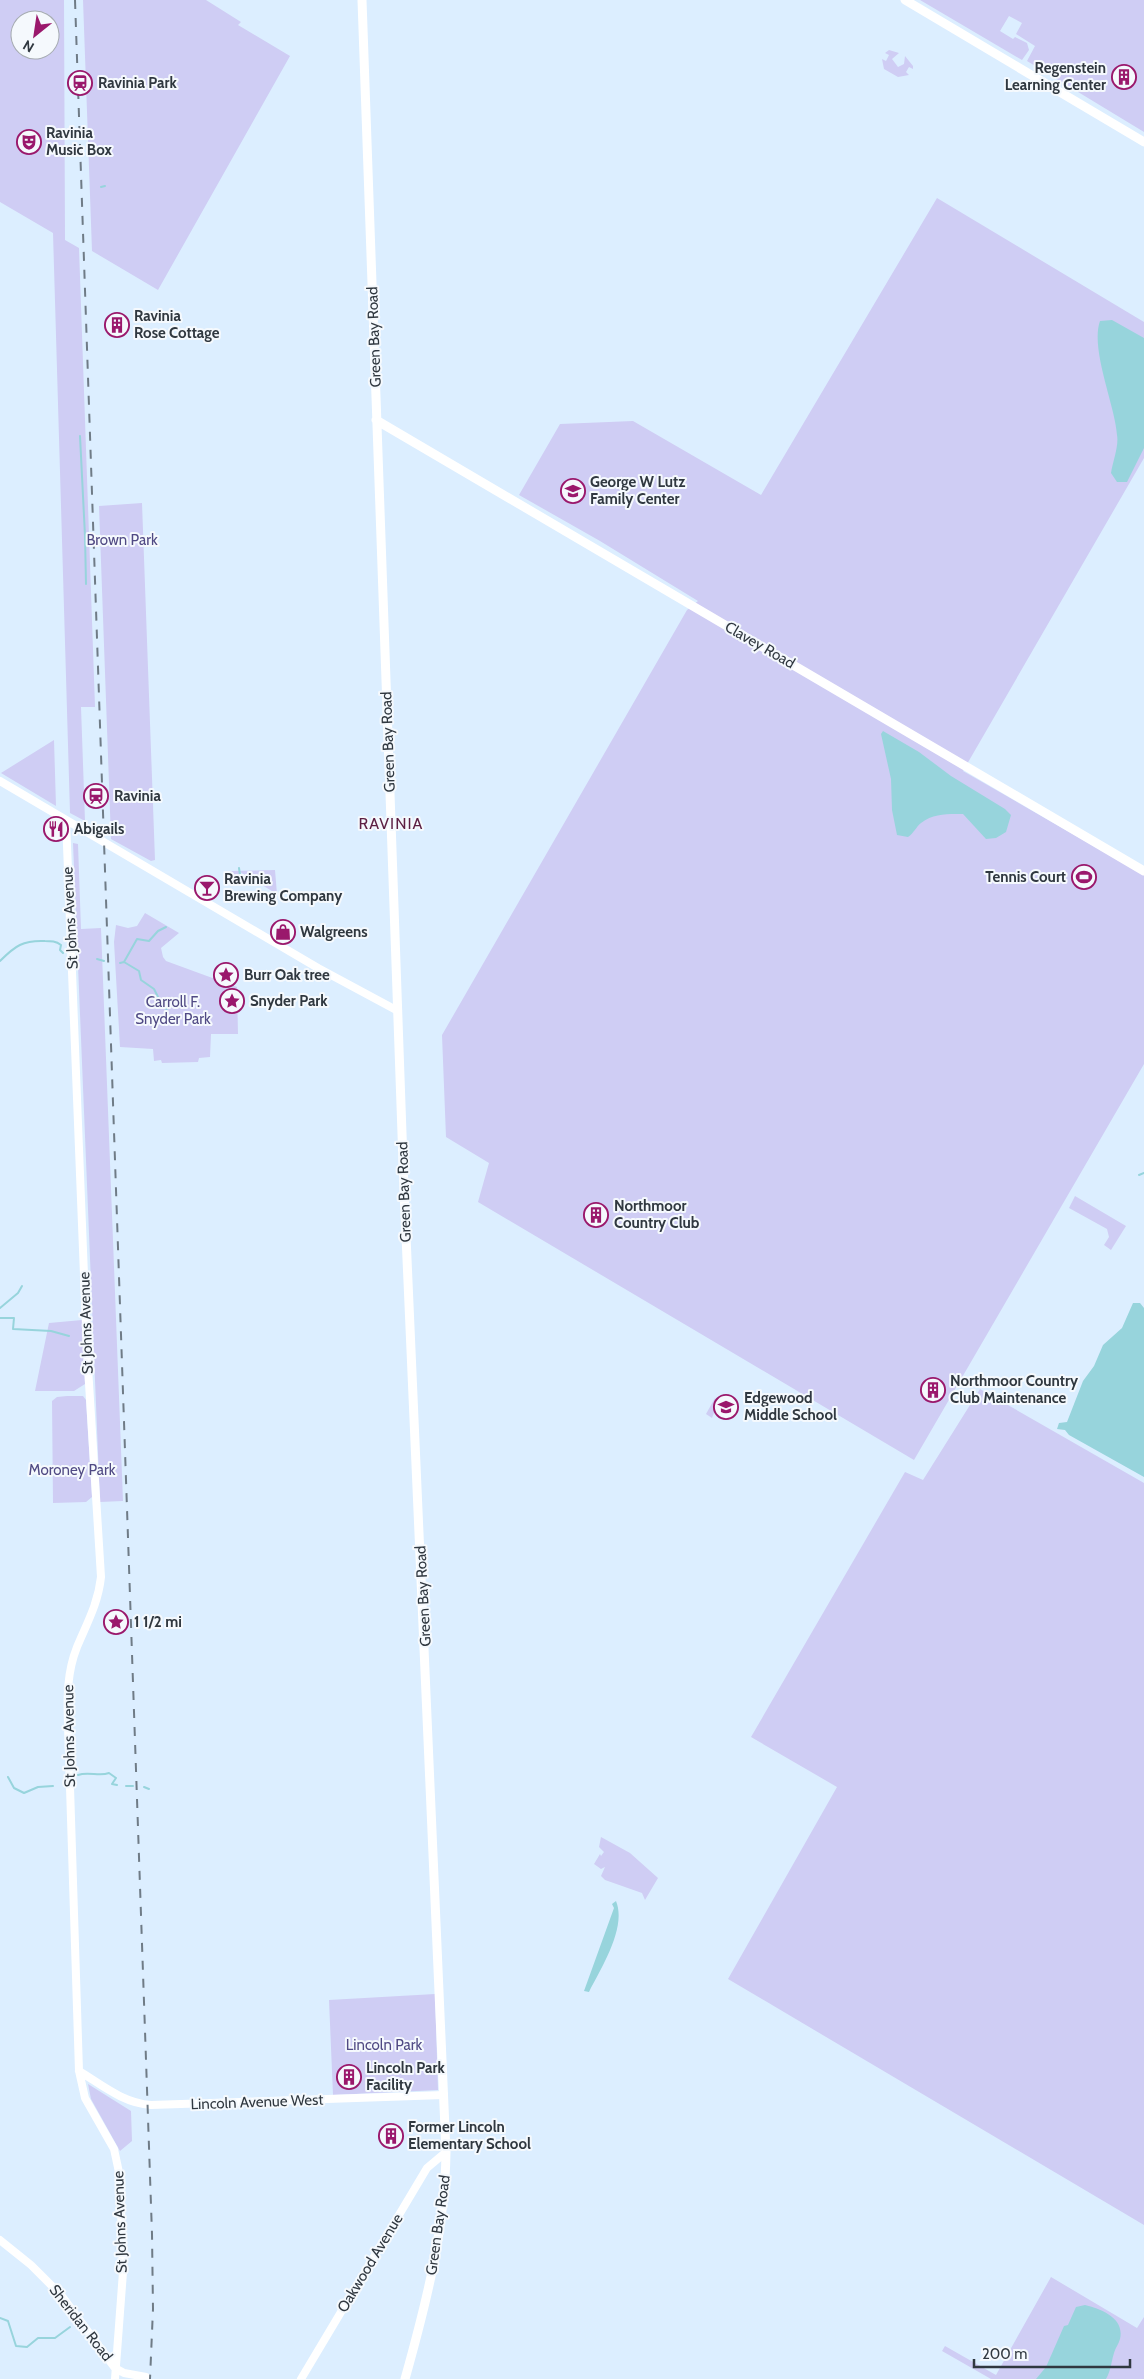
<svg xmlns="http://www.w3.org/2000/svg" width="1144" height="2379" font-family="Cabin,sans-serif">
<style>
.green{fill:#cfcdf4;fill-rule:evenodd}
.water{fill:#97d4dc}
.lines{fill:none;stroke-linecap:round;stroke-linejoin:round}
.stream{stroke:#97d4dc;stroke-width:2}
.tertiary{stroke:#fff;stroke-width:8}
.secondary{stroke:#fff;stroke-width:9}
.rail{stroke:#6f7b86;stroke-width:2;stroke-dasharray:9 9;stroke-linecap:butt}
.labels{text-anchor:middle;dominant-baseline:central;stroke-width:4;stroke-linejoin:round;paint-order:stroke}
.poi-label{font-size:15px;font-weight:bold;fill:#303840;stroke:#f5f9fd;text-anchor:start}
.street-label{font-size:15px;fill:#303840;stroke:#f5f9fd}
.park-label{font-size:15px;fill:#504a84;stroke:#f5f9fd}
.neighbourhood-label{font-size:16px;letter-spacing:1px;fill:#5c1f43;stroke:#f5f9fd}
</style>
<rect width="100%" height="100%" fill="#dceeff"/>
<path class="green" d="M0,0H64L65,240L79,248L95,707H81L85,821L70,813L53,233L0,202ZM20,20H50V50H20Z
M83,0H206L241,22L238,25L290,56L158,290L92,251Z
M920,0H1144V132L1027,61L1035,46L1016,34L1022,23L1009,16L1000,31L1013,39L1015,37L1027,43L1029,50L1022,60Z
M889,50L899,53L892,59L898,67L904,64L905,56L913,66V69L909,67L906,72L909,75L898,77L884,69L882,59L886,61L889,55L885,53Z
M937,198L1144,322V458L963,771L1144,875V1064L914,1460L478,1202L489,1163L446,1137L442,1035L687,610L698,601L600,541L519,495L560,424L633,421L761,495Z
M142,503L155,860L151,861L111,839L99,506Z
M54,740L56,806L1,773Z
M73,843L78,844L81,929L101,928L123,1501L100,1502Z
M275,870L277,894L240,872L236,878L230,874V871Z
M145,913L179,933L161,948L163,957L166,961L237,987L238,1034H211L210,1057L199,1058L198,1062L162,1063L161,1060L154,1061L153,1049L120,1047L114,942L116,925L128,928L137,926Z
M1075,1196L1126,1226L1111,1250L1104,1245L1109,1237L1107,1229L1069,1208Z
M82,1320L85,1384L74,1391H35L49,1323Z
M980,1389L1144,1483V2225L728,1979L837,1787L751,1737L905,1472L923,1480Z
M67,1396H83L86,1400L92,1497L86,1502L53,1503L52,1401L57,1397Z
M715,1398L720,1403L737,1408L735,1415L715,1410L712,1418L706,1414Z
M601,1837L630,1853L658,1878L645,1900L642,1893L605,1880L601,1876L605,1867L601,1869L594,1864L600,1854L601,1856L604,1852L599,1847Z
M435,1994L438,2090L333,2095L329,2000Z
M88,2084L131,2111L132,2141L120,2151L91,2099Z
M1051,2277L1137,2328L1144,2317V2379H991L942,2351L945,2346L996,2375Z"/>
<path class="water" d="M1112,320L1144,338V448L1127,482H1117L1111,473C1113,461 1119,446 1117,435C1115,405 1090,349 1100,321Z
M883,731L919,752L951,776L1005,809L1011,815L1006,832L996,838L986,839L963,814C948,814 934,813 921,823C916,827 914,833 908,837L897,835L892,810L891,779L881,734Z
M1133,1303H1140L1144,1308V1477L1069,1435L1065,1430L1057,1429L1059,1423L1067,1422L1083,1381L1094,1366L1103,1345L1122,1328Z
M616,1901C627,1928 601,1968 589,1992L584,1991L614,1908L612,1904Z
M1085,2305C1101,2309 1125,2318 1120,2339C1119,2344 1115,2348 1114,2353C1111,2363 1111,2370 1106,2379H1036L1046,2367L1064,2326L1068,2325L1076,2307Z"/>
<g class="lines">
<path class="stream" d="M101,187L105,186
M80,436L85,536L87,535
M85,536L86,584
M239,868L240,875
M97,959L104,961
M0,961C15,946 23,940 45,941C51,941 56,941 61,945L60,950L63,953
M124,962L139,971L141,980L154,989L162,1005L166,1006L168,1022
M120,963L124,962L137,939L149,941L158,931L166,927
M1139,1175L1144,1173
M0,1308L18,1293L22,1286
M0,1318H14L13,1329L51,1331L69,1336
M78,1775C89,1771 99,1777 109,1773L116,1778L112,1784L117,1785
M8,1777L14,1788L24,1793L38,1787L53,1786
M126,1786H133
M144,1787L149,1789
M0,2318L8,2321L16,2346L27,2347L38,2338H55L70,2327"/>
<path class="tertiary" d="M0,781L318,968L398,1011
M66,820L87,1351L101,1577C98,1604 87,1623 77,1647C67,1672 67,1697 68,1724L79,2071L85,2098L114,2149L120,2177L123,2272L115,2379
M79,2071C102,2085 123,2103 151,2105L444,2095
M0,2240L31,2265L61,2295L115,2368L124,2373L146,2377
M301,2379L427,2168L446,2152"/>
<path class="secondary" d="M362,0L404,1190L446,2152C445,2230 426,2304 405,2379
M905,0L1144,142
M376,420L1144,871"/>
<path class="rail" d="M75,0L152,2234L153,2309L150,2379"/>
</g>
<defs>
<symbol id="building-ring" viewBox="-11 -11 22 22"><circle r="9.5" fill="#f5f9fd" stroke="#9a186c" stroke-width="1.5"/><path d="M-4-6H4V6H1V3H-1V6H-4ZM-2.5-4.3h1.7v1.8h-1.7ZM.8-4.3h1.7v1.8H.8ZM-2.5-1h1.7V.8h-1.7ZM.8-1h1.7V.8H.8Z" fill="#9a186c"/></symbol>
<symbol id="station-ring" viewBox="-11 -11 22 22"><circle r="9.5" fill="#f5f9fd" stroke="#9a186c" stroke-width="1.5"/><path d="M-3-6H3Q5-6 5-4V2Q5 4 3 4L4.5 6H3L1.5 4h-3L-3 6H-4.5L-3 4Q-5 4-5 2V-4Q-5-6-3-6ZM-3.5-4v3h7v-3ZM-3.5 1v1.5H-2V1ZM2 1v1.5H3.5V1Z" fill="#9a186c"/></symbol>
<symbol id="theatre-ring" viewBox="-11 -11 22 22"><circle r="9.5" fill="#f5f9fd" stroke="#9a186c" stroke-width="1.5"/><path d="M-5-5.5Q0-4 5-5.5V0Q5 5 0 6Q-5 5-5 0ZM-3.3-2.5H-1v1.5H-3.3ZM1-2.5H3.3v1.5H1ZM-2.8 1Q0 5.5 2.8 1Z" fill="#9a186c"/></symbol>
<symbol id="school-ring" viewBox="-11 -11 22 22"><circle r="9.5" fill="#f5f9fd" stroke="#9a186c" stroke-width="1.5"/><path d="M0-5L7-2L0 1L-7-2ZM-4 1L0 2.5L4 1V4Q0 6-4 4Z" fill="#9a186c"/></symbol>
<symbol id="restaurant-ring" viewBox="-11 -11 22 22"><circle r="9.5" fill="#f5f9fd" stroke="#9a186c" stroke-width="1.5"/><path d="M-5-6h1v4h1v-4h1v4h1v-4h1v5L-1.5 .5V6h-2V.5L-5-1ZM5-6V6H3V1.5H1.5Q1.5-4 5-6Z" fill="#9a186c"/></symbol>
<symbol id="stadium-ring" viewBox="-11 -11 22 22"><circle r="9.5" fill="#f5f9fd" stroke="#9a186c" stroke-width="1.5"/><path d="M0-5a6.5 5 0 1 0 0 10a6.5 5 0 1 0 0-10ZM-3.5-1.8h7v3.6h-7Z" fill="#9a186c"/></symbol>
<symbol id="bar-ring" viewBox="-11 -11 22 22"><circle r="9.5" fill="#f5f9fd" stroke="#9a186c" stroke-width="1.5"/><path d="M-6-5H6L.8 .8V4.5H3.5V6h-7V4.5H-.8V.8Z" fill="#9a186c"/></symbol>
<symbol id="shop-ring" viewBox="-11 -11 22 22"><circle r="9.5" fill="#f5f9fd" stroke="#9a186c" stroke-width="1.5"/><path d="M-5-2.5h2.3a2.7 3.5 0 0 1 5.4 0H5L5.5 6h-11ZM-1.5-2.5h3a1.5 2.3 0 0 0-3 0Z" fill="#9a186c"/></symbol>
<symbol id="sight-ring" viewBox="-11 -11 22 22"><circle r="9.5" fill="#f5f9fd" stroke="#9a186c" stroke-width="1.5"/><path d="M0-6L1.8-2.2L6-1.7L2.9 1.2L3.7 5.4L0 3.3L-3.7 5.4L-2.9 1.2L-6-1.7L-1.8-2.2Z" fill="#9a186c"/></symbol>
</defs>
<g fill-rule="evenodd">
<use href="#building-ring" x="1110" y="63" width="28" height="28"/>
<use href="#station-ring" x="66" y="69" width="28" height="28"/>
<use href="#theatre-ring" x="15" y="128" width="28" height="28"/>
<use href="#building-ring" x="103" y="311" width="28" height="28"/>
<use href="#school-ring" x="559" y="477" width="28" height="28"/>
<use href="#station-ring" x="82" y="782" width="28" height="28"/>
<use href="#restaurant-ring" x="42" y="815" width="28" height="28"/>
<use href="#stadium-ring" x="1070" y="863" width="28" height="28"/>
<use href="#bar-ring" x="193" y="874" width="28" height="28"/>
<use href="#shop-ring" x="269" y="918" width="28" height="28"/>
<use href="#sight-ring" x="212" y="961" width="28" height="28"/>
<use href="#sight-ring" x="218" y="987" width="28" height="28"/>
<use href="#building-ring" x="582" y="1201" width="28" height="28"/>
<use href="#building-ring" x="919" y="1376" width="28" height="28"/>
<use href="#school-ring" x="712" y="1393" width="28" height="28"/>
<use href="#sight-ring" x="102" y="1608" width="28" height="28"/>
<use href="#building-ring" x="335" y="2063" width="28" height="28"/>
<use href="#building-ring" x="377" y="2122" width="28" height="28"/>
</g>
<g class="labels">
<g class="poi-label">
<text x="1106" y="68" text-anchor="end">Regenstein<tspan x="1106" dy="17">Learning Center</tspan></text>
<text x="98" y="83">Ravinia Park</text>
<text x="46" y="133">Ravinia<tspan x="46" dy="17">Music Box</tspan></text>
<text x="134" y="316">Ravinia<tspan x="134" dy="17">Rose Cottage</tspan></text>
<text x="590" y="482">George W Lutz<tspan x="590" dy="17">Family Center</tspan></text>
<text x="114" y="796">Ravinia</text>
<text x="74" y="829">Abigails</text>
<text x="1066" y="877" text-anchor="end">Tennis Court</text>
<text x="224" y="879">Ravinia<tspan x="224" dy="17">Brewing Company</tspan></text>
<text x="300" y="932">Walgreens</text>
<text x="244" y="975">Burr Oak tree</text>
<text x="250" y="1001">Snyder Park</text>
<text x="614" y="1206">Northmoor<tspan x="614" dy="17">Country Club</tspan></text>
<text x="950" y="1381">Northmoor Country<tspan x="950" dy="17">Club Maintenance</tspan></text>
<text x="744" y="1398">Edgewood<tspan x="744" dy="17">Middle School</tspan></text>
<text x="134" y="1622">1 1/2 mi</text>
<text x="366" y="2068">Lincoln Park<tspan x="366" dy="17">Facility</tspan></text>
<text x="408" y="2127">Former Lincoln<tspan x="408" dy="17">Elementary School</tspan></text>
</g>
<g class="street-label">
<text transform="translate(374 337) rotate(-92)">Green Bay Road</text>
<text transform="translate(760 645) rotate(30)">Clavey Road</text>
<text transform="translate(388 742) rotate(-92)">Green Bay Road</text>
<text transform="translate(70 918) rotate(-93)">St Johns Avenue</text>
<text transform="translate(404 1192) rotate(-92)">Green Bay Road</text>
<text transform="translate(86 1323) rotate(-92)">St Johns Avenue</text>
<text transform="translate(423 1596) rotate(-93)">Green Bay Road</text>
<text transform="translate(69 1736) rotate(-91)">St Johns Avenue</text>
<text transform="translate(257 2102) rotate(-2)">Lincoln Avenue West</text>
<text transform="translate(120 2222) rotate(-92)">St Johns Avenue</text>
<text transform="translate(438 2225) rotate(-82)">Green Bay Road</text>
<text transform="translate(370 2263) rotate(-59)">Oakwood Avenue</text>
<text transform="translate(81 2323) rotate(52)">Sheridan Road</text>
</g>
<g class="park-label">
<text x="122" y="540">Brown Park</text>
<text x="173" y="1002">Carroll F.<tspan x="173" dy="17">Snyder Park</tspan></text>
<text x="72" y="1470">Moroney Park</text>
<text x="384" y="2045">Lincoln Park</text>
</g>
<g class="neighbourhood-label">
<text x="391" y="823">RAVINIA</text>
</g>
</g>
<g transform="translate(35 35) rotate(210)"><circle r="24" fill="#f5f9fd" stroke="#a6acb1"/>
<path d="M0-4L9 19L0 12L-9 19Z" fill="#9a186c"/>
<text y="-8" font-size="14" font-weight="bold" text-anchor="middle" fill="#303840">N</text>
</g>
<path d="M974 2359v8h156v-8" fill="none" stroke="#303840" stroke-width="2.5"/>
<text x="982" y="2359" font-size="15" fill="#303840" stroke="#f5f9fd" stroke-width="4" paint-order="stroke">200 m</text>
</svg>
